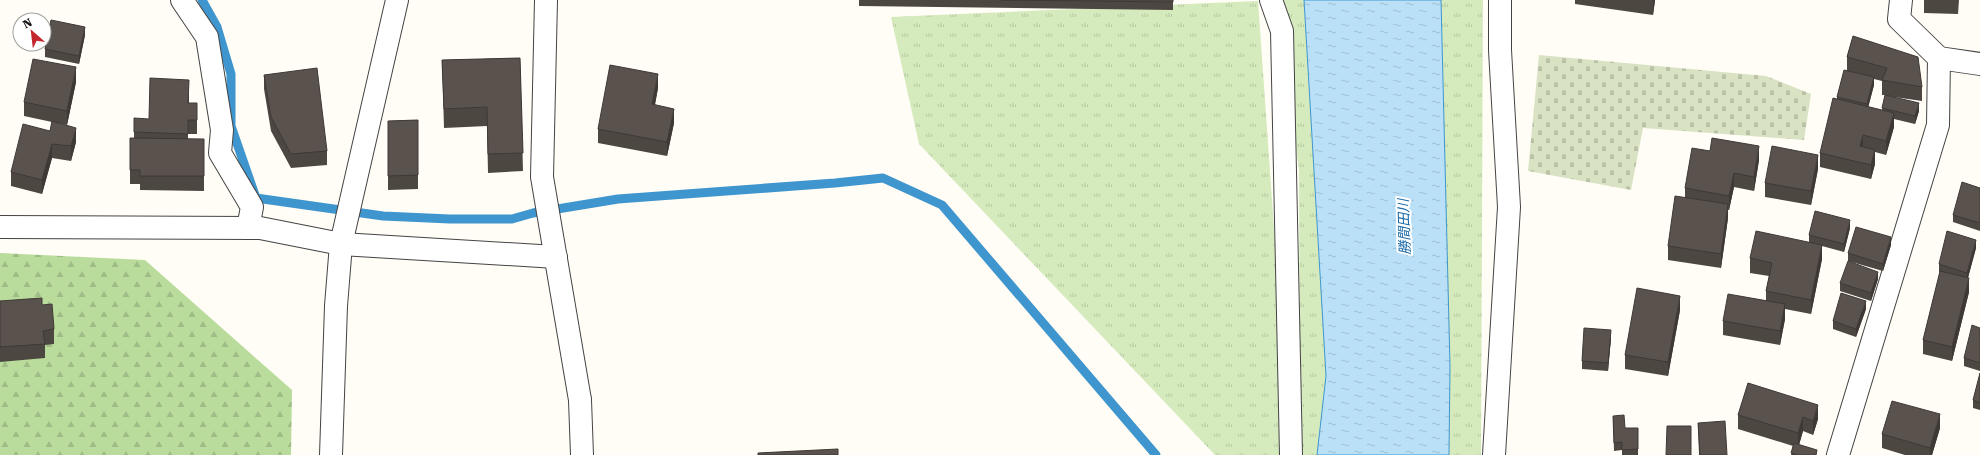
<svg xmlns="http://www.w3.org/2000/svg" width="1980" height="455" font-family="'Roboto Serif','Noto Sans JP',serif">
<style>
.grass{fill:url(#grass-tufts)}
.forest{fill:url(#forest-firs)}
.cemetery{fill:url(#cemetery-stones)}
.water{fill:url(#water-ripples);stroke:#3f96cf}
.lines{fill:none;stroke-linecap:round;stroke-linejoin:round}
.stream{stroke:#3f96cf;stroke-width:9}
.minor-casing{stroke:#444;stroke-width:24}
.tertiary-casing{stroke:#444;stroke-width:24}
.minor{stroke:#fff;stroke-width:22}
.tertiary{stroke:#fff;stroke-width:22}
.wall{fill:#4d4742;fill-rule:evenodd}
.shaded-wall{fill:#3f3936}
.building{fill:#5a524d;stroke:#3f3936}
.labels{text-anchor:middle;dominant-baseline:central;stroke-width:4;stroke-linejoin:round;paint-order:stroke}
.water-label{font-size:14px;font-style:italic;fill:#1768a6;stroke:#fff}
</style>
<defs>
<pattern id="grass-tufts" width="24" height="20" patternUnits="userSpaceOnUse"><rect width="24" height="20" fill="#d5ebbd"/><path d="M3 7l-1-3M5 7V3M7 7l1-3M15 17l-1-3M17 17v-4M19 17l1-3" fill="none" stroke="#b6c8a1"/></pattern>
<pattern id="forest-firs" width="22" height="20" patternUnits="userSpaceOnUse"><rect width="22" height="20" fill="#b9dc9c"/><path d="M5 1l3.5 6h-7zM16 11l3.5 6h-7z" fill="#9ebc85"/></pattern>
<pattern id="cemetery-stones" width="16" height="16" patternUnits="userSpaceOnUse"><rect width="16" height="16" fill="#d9e3c4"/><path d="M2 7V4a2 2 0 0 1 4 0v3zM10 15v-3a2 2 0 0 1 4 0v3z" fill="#b9c2a7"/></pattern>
<pattern id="water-ripples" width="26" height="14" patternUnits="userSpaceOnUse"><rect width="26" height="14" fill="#b9e0f7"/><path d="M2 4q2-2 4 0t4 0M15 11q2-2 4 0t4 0" fill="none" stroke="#9ebfd3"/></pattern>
</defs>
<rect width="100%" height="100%" fill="#fffdf5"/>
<path class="grass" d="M1276,0H1483L1481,455H1300L1299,170Z
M1258,1L1290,455H1215L919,144L891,17Z"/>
<path class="forest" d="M0,253L145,260L292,390L291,455H0Z"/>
<path class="cemetery" d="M1539,55L1766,76L1811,94L1804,140L1643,128L1631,190L1528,171Z"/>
<path class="water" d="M1304,0H1441L1450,366L1449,455H1317L1326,376Z"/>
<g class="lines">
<path class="stream" d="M202,0L217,27L231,74V126L256,198L383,216L450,219H512L533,213L618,199L835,183L883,178L942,205L1156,455"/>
<defs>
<path id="minor" d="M182,0L207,37L222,130L220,153L252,207L248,228
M546,0L542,177L580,400
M1271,0L1282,31L1291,455
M1939,58L1980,64
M331,455L336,306L341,244L397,0
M1494,455L1509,207L1500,50V0"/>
<path id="tertiary" d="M0,227L260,228L341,244L556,257
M580,400L582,455
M1838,455L1938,125L1939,58L1899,19L1901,0"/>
</defs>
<use href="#minor" class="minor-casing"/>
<use href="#tertiary" class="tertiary-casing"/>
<use href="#minor" class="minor"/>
<use href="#tertiary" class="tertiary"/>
</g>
<path class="wall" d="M859,0H1173V10L859,6Z
M1575,0H1655L1653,15L1575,4Z
M1924,0H1959L1958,14L1924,13Z
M85,35L79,64L45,57V49Z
M1853,36L1922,87V101L1887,96L1919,111L1915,124L1894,119V127L1886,155L1875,152V164L1871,179L1820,167V153L1837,99V97L1847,71V57ZM1874,79L1882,81V95H1885L1882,110L1868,107L1874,85Z
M520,58L523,171L488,173L487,126L444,128L442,60Z
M264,75L327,151V165L291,168L271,131L264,89Z
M76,82L67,125L59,123L76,142L71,161L52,158L42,194L11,186V172L50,131L52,122L24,116V102Z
M658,88L655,105L674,123L667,156L598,143V129Z
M189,94V103L197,117V134H188V139H204V191L140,190V184H130V138H134V132L149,119Z
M418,120V189L388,190V121Z
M1759,160L1754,191L1734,187L1729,210H1728V218L1721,268L1668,260V246L1685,198V188Z
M1818,169L1811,205L1765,197V183Z
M1980,188V231L1953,222V215Z
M1850,228L1844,252L1822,246V259L1811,314L1785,309V319L1780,345L1723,335V321L1766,301V291L1769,276L1750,273V258L1809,242V235Z
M1891,245L1883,271L1848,261V253Z
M1976,248L1968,278L1969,292L1952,361L1923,354V340L1940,272H1939V264Z
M1878,279L1871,301L1840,291V283Z
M0,301L42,305L54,329V344L45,345V358L0,362Z
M1866,309L1856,337L1833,329V321Z
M1680,310L1668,376L1625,369V355Z
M1980,328V371L1964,366V358Z
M1611,338L1608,371L1582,369V361Z
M1980,373V410L1973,408V400Z
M1748,383L1818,419L1813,435L1803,431L1799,445L1817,455H1791L1793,446L1738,429V415Z
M1613,416L1625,428H1638V455H1622V450L1614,451Z
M1698,423L1727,455H1699Z
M1940,428L1932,455H1905L1882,448V434Z"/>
<path class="shaded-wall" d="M1653,0H1655L1653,15Z
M85,27V35L79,64V56Z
M76,67V82L67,125V111Z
M658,74V88L652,119V104Z
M1874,77V85L1867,112V104Z
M1919,103V111L1915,124V116Z
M674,109V123L667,156V142Z
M1894,113V127L1886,155V141Z
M76,128V142L71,161V146Z
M1863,135V149L1860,146Z
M52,144V158L42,194V180Z
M1759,146V160L1754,191V177Z
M1875,150V164L1871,179V165Z
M1818,155V169L1811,205V191Z
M1734,173V187L1729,210V196Z
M1728,204V218L1721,268V254Z
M1850,220V228L1844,252V244Z
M1891,237V245L1883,271V264Z
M1976,240V248L1967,281V273Z
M1822,245V259L1811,314V300Z
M1878,272V279L1871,301V293Z
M1969,278V292L1952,361V347Z
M1680,296V310L1668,376V362Z
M1866,301V309L1856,337V329Z
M1785,304V319L1780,345V331Z
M1611,330V338L1608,371V363Z
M1818,405V419L1813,435V421Z
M1940,414V428L1932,455H1930V448Z
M1803,417V431L1798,448V433Z"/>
<path class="building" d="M1001,0H1173V2Z
M51,20L85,27L79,56L45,49Z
M1853,36L1918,57L1922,87L1882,80L1887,68L1847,57Z
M520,58L523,153L488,154L487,107L444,109L442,60Z
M33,59L76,67L67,111L24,102Z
M610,65L658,74L652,104L674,109L667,142L598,129Z
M317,68L327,151L291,154L271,117L264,75Z
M1844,70L1874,77L1867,104L1837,97Z
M150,78L189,80L188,103H197V120H188V134L134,132V118L149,119Z
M1885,95L1919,103L1915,116L1882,108Z
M1833,98L1894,113L1886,141L1863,135L1860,146L1875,150L1871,165L1820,153Z
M418,120V175L388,176V121Z
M52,121L76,128L71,146L52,144L42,180L11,172L23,124L50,131Z
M130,138L204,139V176H140V170H130Z
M1712,138L1759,146L1754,177L1734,173L1729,196L1685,188L1692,148L1710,151Z
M1772,146L1818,155L1811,191L1765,183Z
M1962,182L1980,188V223L1953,215Z
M1675,196L1728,204L1721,254L1668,246Z
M1815,211L1850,220L1844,244L1809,235Z
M1856,227L1891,237L1883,264L1848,253Z
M1756,231L1822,245L1811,300L1766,291L1772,263L1750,258Z
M1947,231L1976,240L1967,273L1939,264Z
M1848,261L1878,272L1871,293L1840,283Z
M1940,271L1969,278L1952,347L1923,340Z
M1637,288L1680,296L1668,362L1625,355Z
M1841,293L1866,301L1856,329L1833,321Z
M1728,294L1785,304L1780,331L1723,321Z
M42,298V305L52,304L54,329L43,331L45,344L0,347V301Z
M1972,325L1980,328V363L1964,358Z
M1584,328L1611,330L1608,363L1582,361Z
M1980,373V403L1973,400Z
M1748,383L1818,405L1813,421L1803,417L1798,433L1738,415Z
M1892,401L1940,414L1930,448L1882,434Z
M1624,415L1625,428H1638V449L1622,450V442L1614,443L1613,416Z
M1725,421L1727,455H1700L1698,423Z
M1667,426H1691V455H1666Z
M1794,443L1817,450L1816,455H1798L1791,453Z
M838,449V455H758V453Z"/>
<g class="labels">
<g class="water-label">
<text transform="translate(1404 227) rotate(-92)">勝間田川</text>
</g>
</g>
<g transform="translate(32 32) rotate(332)"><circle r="19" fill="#ffffff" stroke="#a0a0a0"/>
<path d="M0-3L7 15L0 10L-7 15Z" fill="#c4262e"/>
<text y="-6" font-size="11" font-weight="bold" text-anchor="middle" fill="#111111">N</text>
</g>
</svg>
